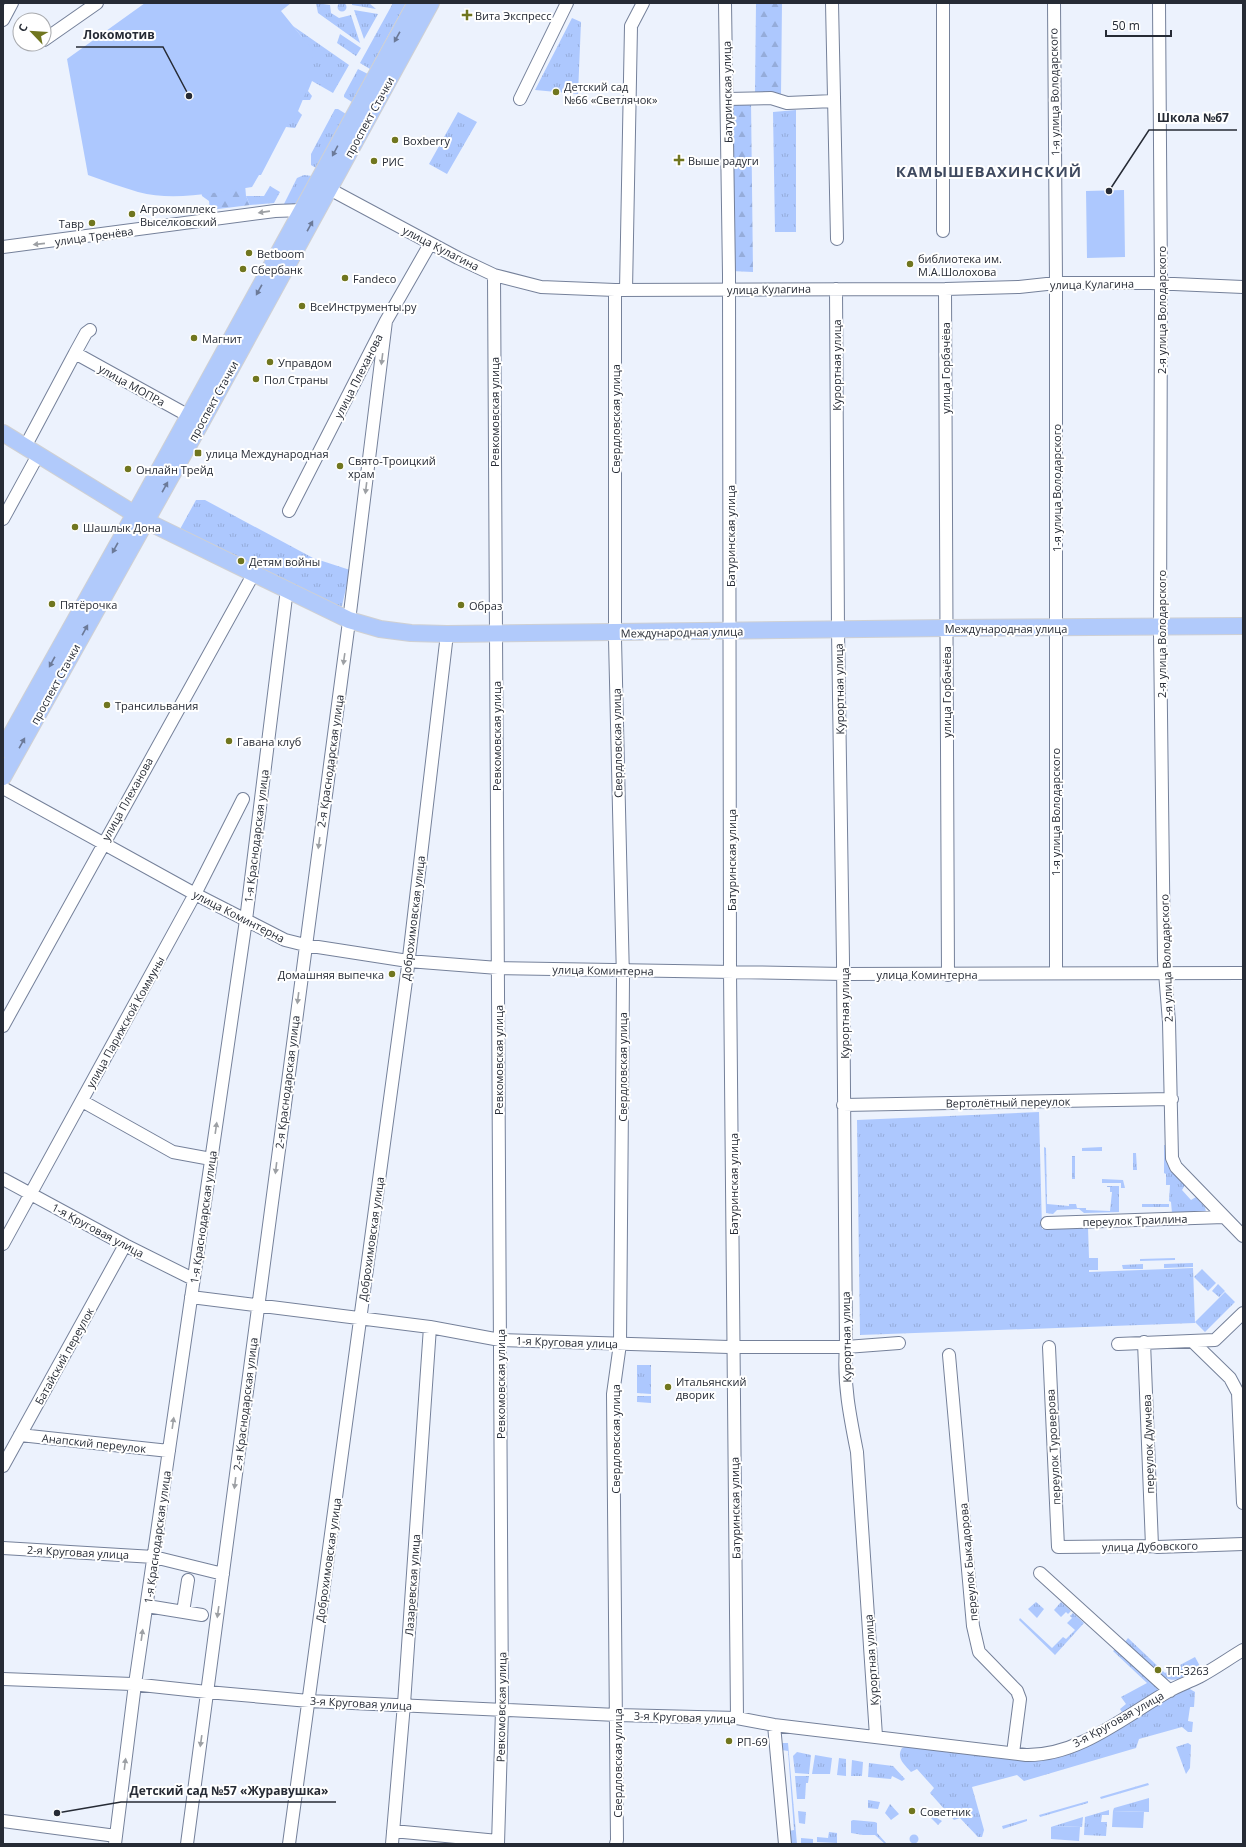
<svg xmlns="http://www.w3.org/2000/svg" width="1246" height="1847" font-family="'Open Sans',sans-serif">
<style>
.grass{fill:url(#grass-tufts)}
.forest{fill:url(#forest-firs)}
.pitch{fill:#adc8fe}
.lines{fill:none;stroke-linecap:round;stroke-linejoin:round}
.minor-casing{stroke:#75819a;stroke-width:14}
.major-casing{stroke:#cfd0d3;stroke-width:18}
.minor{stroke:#fff;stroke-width:12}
.major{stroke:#b1cafb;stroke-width:16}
.oneway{fill:#6c7a98}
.oneway2{fill:#9da0a4}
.poi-dot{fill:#70761f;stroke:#fff;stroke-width:1.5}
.labels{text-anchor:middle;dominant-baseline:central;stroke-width:4;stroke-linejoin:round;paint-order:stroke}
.poi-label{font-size:11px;fill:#262b35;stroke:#fff;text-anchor:start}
.street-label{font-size:11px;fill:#262b35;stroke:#fff}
.district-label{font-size:15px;font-weight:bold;letter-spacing:1px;fill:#3f4a60;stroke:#fff}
.leader{fill:none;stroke:#262b35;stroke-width:1.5}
.callout-dot{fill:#262b35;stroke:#fff;stroke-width:1.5}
.callout-label{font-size:12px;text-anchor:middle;font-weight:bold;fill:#262b35;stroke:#fff;stroke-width:4;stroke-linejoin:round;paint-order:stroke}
</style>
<defs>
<pattern id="grass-tufts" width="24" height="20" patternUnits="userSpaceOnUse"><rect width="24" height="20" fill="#adc8fe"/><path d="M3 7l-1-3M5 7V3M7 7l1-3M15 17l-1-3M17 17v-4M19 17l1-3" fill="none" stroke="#95acda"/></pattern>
<pattern id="forest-firs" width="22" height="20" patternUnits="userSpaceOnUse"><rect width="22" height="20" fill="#adc8fe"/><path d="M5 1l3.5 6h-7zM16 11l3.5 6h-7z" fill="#95acda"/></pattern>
</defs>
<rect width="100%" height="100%" fill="#ecf2fd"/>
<path class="grass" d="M337.5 7a4.5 4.5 0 1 1 9 0a4.5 4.5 0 1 1-9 0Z
M316,3L330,5L331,13L339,18L351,15L360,43L318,13Z
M352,3H369L376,9L352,5Z
M393,3H406L370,69L360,63Z
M354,10L378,14L364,39Z
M572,18L581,22L578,94L535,90Z
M293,26L349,65L333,93L312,81L308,91L312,96L310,100H302V37Z
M340,34L361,48L356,56L337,43Z
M358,69L368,74L352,102L344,97V95Z
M335,109H338L346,114L316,168L311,165V154Z
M288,110L298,111L302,115L295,128L286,127Z
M796,110V232H775L773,112Z
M458,112L477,122L447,174L429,164Z
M304,175L312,176L297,204H284L297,178Z
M270,186L280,192L274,203L250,205L246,196H264Z
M196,500H205L313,558L350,570L342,606L340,608L179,531Z
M1039,1112L1042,1229L1088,1227L1089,1258H1098V1270H1089V1272L1193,1268L1195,1323L860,1335L857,1120Z
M1164,1145H1166L1168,1166L1185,1185L1182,1190L1191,1200L1196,1197L1205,1207L1206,1212L1172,1213L1171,1202L1169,1201L1170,1185H1166V1174L1164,1173Z
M1044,1147L1046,1148L1047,1204L1069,1206V1204H1076L1077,1208H1086V1210L1110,1211L1112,1192H1110V1187H1107V1186H1119V1212L1084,1213L1079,1209L1057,1210L1053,1214L1046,1213Z
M1102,1147V1151H1082V1148Z
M1133,1153H1136L1137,1170H1133Z
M1072,1156H1075V1179H1072Z
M1102,1179L1123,1180L1125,1188H1121V1183H1102Z
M1142,1204H1169V1207H1142Z
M1175,1258V1260L1140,1261V1259Z
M1193,1263V1267L1164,1268V1264Z
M1143,1264V1269H1123L1122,1265Z
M1202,1269L1216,1283L1208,1291L1194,1277Z
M1218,1284L1225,1291L1219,1297L1212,1291Z
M1225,1292L1235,1302L1205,1332L1195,1322Z
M637,1365H651V1394L637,1393Z
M637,1396H651V1403L637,1402Z
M1036,1602L1044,1609L1037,1618L1028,1609Z
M1061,1602L1071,1611L1068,1614L1066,1612L1061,1617L1054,1610Z
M1073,1613L1084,1623L1055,1655L1019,1620L1020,1618L1052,1648L1063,1637L1066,1639L1075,1630L1067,1623L1072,1618L1070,1616Z
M1128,1638L1165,1673L1195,1657L1201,1668C1191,1673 1177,1684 1166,1678L1164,1679L1125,1642Z
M1119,1646L1158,1688L1157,1693L1123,1714L1120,1709L1126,1704L1121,1697L1147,1683L1113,1651Z
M1188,1688L1195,1692L1194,1707H1190L1188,1721L1193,1722L1192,1732H1188L1182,1727L1139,1739L1136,1748L1024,1781L1017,1775L972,1787L984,1830L982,1837H978L960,1818L954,1820L930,1793L934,1788L917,1769L911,1772C904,1764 896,1758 902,1748L907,1746L1024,1760L1101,1737Z
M781,1743H788L797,1844H789V1831L794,1830L788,1751L782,1750Z
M1188,1743L1191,1745L1190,1768L1186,1774L1176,1747Z
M797,1752L811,1755L809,1774L795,1773L793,1756Z
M815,1755L832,1758L830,1774H812Z
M839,1758L846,1759V1776L837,1775Z
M852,1760L863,1762L862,1776H851Z
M869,1763L893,1766L905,1779L902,1781L892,1776L891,1779L868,1777Z
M795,1776H809L808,1783H806L805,1799H797Z
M1148,1783L1149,1785L1101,1799L1100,1797Z
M1149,1798V1812L1113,1811L1114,1808Z
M868,1800L880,1802L878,1809L868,1808Z
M1088,1801V1803L1040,1817L1039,1815Z
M890,1804L899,1814L891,1820L885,1813Z
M1109,1810V1815H1102L1101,1822H1107L1106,1836L1084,1835L1085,1817Z
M798,1811L806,1812L805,1824L799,1823Z
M929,1813L942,1821L938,1825L930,1817Z
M1083,1817L1082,1827L1054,1826Z
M1027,1819V1821L1003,1829L1002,1826Z
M853,1820L875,1822L877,1823V1833L887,1844H885L875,1835H863L851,1833V1821Z
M829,1832L837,1833V1843L817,1842V1837L828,1838Z
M909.5 1839a4.5 4.5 0 1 1 9 0a4.5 4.5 0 1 1-9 0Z
M801,1838L813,1839V1844H801Z"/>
<path class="forest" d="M756,3H782L781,95H755Z
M729,101H751L753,272L731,271Z
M199,179L245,184L246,196L250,205L210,210L209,201L202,196Z"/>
<path class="pitch" d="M145,3H291L281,11L314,52L306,92L296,116L286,127L261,175H259L252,187C215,192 175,202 138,192C121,187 105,181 88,175L67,59Z
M1124,190L1125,257L1087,258L1086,191Z
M1113,1811L1144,1812L1143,1828L1112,1827Z
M1054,1826L1080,1827L1079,1841L1051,1839V1827Z"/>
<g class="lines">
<defs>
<path id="minor" d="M725,3L729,275L730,972L737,1718
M832,3L837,239
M1054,3L1056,283V973
M1159,3L1161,283L1160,634L1164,960L1169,1022L1172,1158L1176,1167L1243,1236
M3,20L12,3
M44,40L97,3
M520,99L567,3
M727,99L771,98L787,103L834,101
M322,185L458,258L494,275L541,287L615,290L945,289L1019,287L1056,283H1151L1243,287
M943,231V3
M3,247L275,211L303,210
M494,275L502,1710L498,1844
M836,289L838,630L843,961L846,1347C843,1382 850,1417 857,1452L876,1736
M945,289L948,975
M615,290V639L623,979L620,1344L613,1394L617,1840L616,1844
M626,290L631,26L643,3
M75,353L86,333L90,330
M25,447L75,353L189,416
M289,511L386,321L430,244
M3,519L38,455
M3,788L195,894L285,940L305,945L408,961L498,968L844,974L1243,973
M3,1026L254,573
M82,1101L173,1152L211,1159
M843,1105L1172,1099
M3,1179L125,1245L193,1279
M1047,1223L1224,1217
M3,1244L195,894L243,799
M191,1297L430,1327L500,1340L729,1347H846L899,1343
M1192,1341L1230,1378L1238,1393L1243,1503
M1144,1342L1152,1546
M1118,1344L1215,1340L1243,1313
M1049,1347L1058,1547L1152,1546L1157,1547L1243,1544
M949,1355L973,1626L979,1652L1017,1691L1020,1699L1013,1753
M20,1435L169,1451
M3,1466L125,1245
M3,1548L154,1557L223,1574
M1040,1573L1170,1691
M147,1606L202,1615
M183,1612L188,1580
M3,1679L132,1684L207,1692L309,1701L617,1715L737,1718L774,1725L1026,1755C1079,1756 1125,1716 1169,1691C1178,1686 1189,1682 1199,1677C1214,1669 1228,1659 1243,1650
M774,1725L785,1844
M3,1821L116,1836
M393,1831L498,1841
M115,1844L135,1684L246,920L287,589
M187,1844L348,629L386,321
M289,1844L408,966L447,634
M392,1844L404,1704L430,1327"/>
<path id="major" d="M3,433L146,521L349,620L380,629L411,633L447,634L946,628L1243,626
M3,749L147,492L416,3
M3,777L202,421L431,3"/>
</defs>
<use href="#minor" class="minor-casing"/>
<use href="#major" class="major-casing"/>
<use href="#minor" class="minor"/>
<use href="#major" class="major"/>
</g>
<defs><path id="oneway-solid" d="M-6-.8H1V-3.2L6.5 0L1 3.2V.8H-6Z"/></defs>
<g class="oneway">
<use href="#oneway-solid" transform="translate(397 37) rotate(119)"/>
<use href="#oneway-solid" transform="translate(335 151) rotate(118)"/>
<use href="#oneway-solid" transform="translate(310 226) rotate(-61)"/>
<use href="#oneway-solid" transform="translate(259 290) rotate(119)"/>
<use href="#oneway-solid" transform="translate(165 487) rotate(-61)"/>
<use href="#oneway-solid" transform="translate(115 548) rotate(119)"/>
<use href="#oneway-solid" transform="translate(85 630) rotate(-61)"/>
<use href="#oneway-solid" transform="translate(52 662) rotate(119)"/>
<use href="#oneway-solid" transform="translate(22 743) rotate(-61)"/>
</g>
<g class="oneway2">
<use href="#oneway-solid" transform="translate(264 212) rotate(172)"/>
<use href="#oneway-solid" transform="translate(39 244) rotate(174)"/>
<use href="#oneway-solid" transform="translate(382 359) rotate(97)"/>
<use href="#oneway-solid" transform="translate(366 488) rotate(97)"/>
<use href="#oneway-solid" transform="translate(344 659) rotate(98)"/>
<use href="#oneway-solid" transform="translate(319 843) rotate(98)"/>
<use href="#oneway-solid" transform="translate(298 998) rotate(97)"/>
<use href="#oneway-solid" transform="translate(216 1128) rotate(-82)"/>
<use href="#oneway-solid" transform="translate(276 1168) rotate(97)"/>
<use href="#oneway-solid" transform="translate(173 1423) rotate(-82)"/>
<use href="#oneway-solid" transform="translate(235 1483) rotate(97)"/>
<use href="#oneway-solid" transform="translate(218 1612) rotate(98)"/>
<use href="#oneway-solid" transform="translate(142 1635) rotate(-82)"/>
<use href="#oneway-solid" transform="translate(201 1741) rotate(98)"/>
<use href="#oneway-solid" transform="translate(125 1764) rotate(-83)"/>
</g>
<g class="poi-dot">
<path d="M465 9h4v4h4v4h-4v4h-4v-4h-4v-4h4z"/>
<circle cx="556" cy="92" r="4"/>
<circle cx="395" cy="140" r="4"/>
<path d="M677 154h4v4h4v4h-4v4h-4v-4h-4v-4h4z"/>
<circle cx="374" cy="161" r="4"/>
<circle cx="132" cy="214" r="4"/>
<circle cx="92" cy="223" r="4"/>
<circle cx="249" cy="253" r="4"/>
<circle cx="910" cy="264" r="4"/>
<circle cx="243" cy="269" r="4"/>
<circle cx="345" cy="278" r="4"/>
<circle cx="302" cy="306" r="4"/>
<circle cx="194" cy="338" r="4"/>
<circle cx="270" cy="362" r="4"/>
<circle cx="256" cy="379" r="4"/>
<rect x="194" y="449" width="8" height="8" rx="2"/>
<circle cx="340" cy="466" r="4"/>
<circle cx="128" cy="469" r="4"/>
<circle cx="75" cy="527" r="4"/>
<circle cx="241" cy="561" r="4"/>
<circle cx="52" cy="604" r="4"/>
<circle cx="461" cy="605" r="4"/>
<circle cx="107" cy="705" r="4"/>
<circle cx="229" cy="741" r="4"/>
<circle cx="392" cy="974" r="4"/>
<circle cx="668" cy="1387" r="4"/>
<circle cx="1158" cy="1670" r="4"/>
<circle cx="729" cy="1741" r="4"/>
<circle cx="912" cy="1811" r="4"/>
</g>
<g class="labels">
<g class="poi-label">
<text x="475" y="15">Вита Экспресс</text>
<text x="564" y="86">Детский сад<tspan x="564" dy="13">№66 «Светлячок»</tspan></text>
<text x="403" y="140">Boxberry</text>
<text x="688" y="160">Выше радуги</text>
<text x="382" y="161">РИС</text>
<text x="140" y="208">Агрокомплекс<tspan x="140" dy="13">Выселковский</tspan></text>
<text x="84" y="223" text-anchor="end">Тавр</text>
<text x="257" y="253">Betboom</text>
<text x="918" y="258">библиотека им.<tspan x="918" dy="13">М.А.Шолохова</tspan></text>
<text x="251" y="269">Сбербанк</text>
<text x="353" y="278">Fandeco</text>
<text x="310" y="306">ВсеИнструменты.ру</text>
<text x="202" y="338">Магнит</text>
<text x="278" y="362">Управдом</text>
<text x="264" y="379">Пол Страны</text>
<text x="206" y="453">улица Международная</text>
<text x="348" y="460">Свято-Троицкий<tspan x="348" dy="13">храм</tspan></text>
<text x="136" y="469">Онлайн Трейд</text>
<text x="83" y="527">Шашлык Дона</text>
<text x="249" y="561">Детям войны</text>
<text x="60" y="604">Пятёрочка</text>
<text x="469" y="605">Образ</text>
<text x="115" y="705">Трансильвания</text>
<text x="237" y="741">Гавана клуб</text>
<text x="384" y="974" text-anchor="end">Домашняя выпечка</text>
<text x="676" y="1381">Итальянский<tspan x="676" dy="13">дворик</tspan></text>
<text x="1166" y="1670">ТП-3263</text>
<text x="737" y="1741">РП-69</text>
<text x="920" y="1811">Советник</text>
</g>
<g class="street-label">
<text transform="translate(727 92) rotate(-91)">Батуринская улица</text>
<text transform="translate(1054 92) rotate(-91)">1-я улица Володарского</text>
<text transform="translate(369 117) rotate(-61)">проспект Стачки</text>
<text transform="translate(94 236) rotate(-8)">улица Тренёва</text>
<text transform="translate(441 248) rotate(27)">улица Кулагина</text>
<text transform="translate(1092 284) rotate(-1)">улица Кулагина</text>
<text transform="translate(769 289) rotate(-1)">улица Кулагина</text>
<text transform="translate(1161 310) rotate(-90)">2-я улица Володарского</text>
<text transform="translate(836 365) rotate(-90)">Курортная улица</text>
<text transform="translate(945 368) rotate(-90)">улица Горбачёва</text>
<text transform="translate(358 376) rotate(-63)">улица Плеханова</text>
<text transform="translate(132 385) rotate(29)">улица МОПРа</text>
<text transform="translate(213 401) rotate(-61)">проспект Стачки</text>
<text transform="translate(494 412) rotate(-90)">Ревкомовская улица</text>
<text transform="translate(615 419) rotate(-90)">Свердловская улица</text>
<text transform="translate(1056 488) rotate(-90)">1-я улица Володарского</text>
<text transform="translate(730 536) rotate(-90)">Батуринская улица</text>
<text x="1006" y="628">Международная улица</text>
<text transform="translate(682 632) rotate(-1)">Международная улица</text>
<text transform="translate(1161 634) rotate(-90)">2-я улица Володарского</text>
<text transform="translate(55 684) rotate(-61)">проспект Стачки</text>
<text transform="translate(839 689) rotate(-91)">Курортная улица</text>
<text transform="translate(946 692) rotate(-90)">улица Горбачёва</text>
<text transform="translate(496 736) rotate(-90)">Ревкомовская улица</text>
<text transform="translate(617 743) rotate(-91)">Свердловская улица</text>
<text transform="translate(330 761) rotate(-82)">2-я Краснодарская улица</text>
<text transform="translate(127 799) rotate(-61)">улица Плеханова</text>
<text transform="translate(1055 812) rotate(-90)">1-я улица Володарского</text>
<text transform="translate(256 836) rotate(-83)">1-я Краснодарская улица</text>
<text transform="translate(731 860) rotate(-90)">Батуринская улица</text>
<text transform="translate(239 916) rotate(27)">улица Коминтерна</text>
<text transform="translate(413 918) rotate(-83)">Доброхимовская улица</text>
<text transform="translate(1166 958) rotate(-92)">2-я улица Володарского</text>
<text transform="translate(603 970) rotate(1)">улица Коминтерна</text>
<text x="927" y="974">улица Коминтерна</text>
<text transform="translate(844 1013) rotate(-90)">Курортная улица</text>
<text transform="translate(125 1022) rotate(-61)">улица Парижской Коммуны</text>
<text transform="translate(498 1060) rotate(-90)">Ревкомовская улица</text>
<text transform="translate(622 1067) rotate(-90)">Свердловская улица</text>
<text transform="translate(287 1082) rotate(-83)">2-я Краснодарская улица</text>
<text transform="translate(1008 1102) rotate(-1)">Вертолётный переулок</text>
<text transform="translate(733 1184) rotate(-90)">Батуринская улица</text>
<text transform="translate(203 1217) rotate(-82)">1-я Краснодарская улица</text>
<text transform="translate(1135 1220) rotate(-2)">переулок Траилина</text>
<text transform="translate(98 1230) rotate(28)">1-я Круговая улица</text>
<text transform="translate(371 1239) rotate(-82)">Доброхимовская улица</text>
<text transform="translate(846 1337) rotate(-91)">Курортная улица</text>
<text transform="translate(567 1342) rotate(2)">1-я Круговая улица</text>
<text transform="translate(64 1356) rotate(-61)">Батайский переулок</text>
<text transform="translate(500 1384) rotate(-90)">Ревкомовская улица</text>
<text transform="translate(245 1404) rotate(-83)">2-я Краснодарская улица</text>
<text transform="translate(615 1439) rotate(-90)">Свердловская улица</text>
<text transform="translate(94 1443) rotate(6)">Анапский переулок</text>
<text transform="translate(1148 1444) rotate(-92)">переулок Думчева</text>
<text transform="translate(1053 1447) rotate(-93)">переулок Туроверова</text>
<text transform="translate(735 1508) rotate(-91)">Батуринская улица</text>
<text transform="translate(157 1537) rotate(-82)">1-я Краснодарская улица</text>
<text transform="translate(1150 1546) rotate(-1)">улица Дубовского</text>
<text transform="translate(78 1552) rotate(3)">2-я Круговая улица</text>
<text transform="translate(328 1560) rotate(-82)">Доброхимовская улица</text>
<text transform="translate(968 1562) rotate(-95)">переулок Быкадорова</text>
<text transform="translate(412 1585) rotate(-86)">Лазаревская улица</text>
<text transform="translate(871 1660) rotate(-94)">Курортная улица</text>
<text transform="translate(361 1703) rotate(3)">3-я Круговая улица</text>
<text transform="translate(501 1707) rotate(-89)">Ревкомовская улица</text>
<text transform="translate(685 1717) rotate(2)">3-я Круговая улица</text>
<text transform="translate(1118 1719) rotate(-29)">3-я Круговая улица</text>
<text transform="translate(617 1763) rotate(-90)">Свердловская улица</text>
</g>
<g class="district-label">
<text x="989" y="171">КАМЫШЕВАХИНСКИЙ</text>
</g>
</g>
<path class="leader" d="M189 96L163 47H76M1109 191L1149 130H1237M57 1813L121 1802H336"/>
<g class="callout-dot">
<circle cx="189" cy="96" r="4"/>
<circle cx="1109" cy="191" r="4"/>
<circle cx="57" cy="1813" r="4"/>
</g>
<g class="callout-label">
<text x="119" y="39">Локомотив</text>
<text x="1193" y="122">Школа №67</text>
<text x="229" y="1795">Детский сад №57 «Журавушка»</text>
</g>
<rect width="1246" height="1847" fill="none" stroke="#262b35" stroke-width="8"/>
<g transform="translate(32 32) rotate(295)"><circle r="19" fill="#ffffff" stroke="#a8aaae"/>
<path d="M0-3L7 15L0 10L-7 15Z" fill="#70761f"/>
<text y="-6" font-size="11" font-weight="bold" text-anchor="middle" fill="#262b35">С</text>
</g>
<path d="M1106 30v6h65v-6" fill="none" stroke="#262b35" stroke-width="2"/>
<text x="1112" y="30" font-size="12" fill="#262b35" stroke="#ffffff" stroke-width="3" paint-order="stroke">50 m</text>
</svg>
